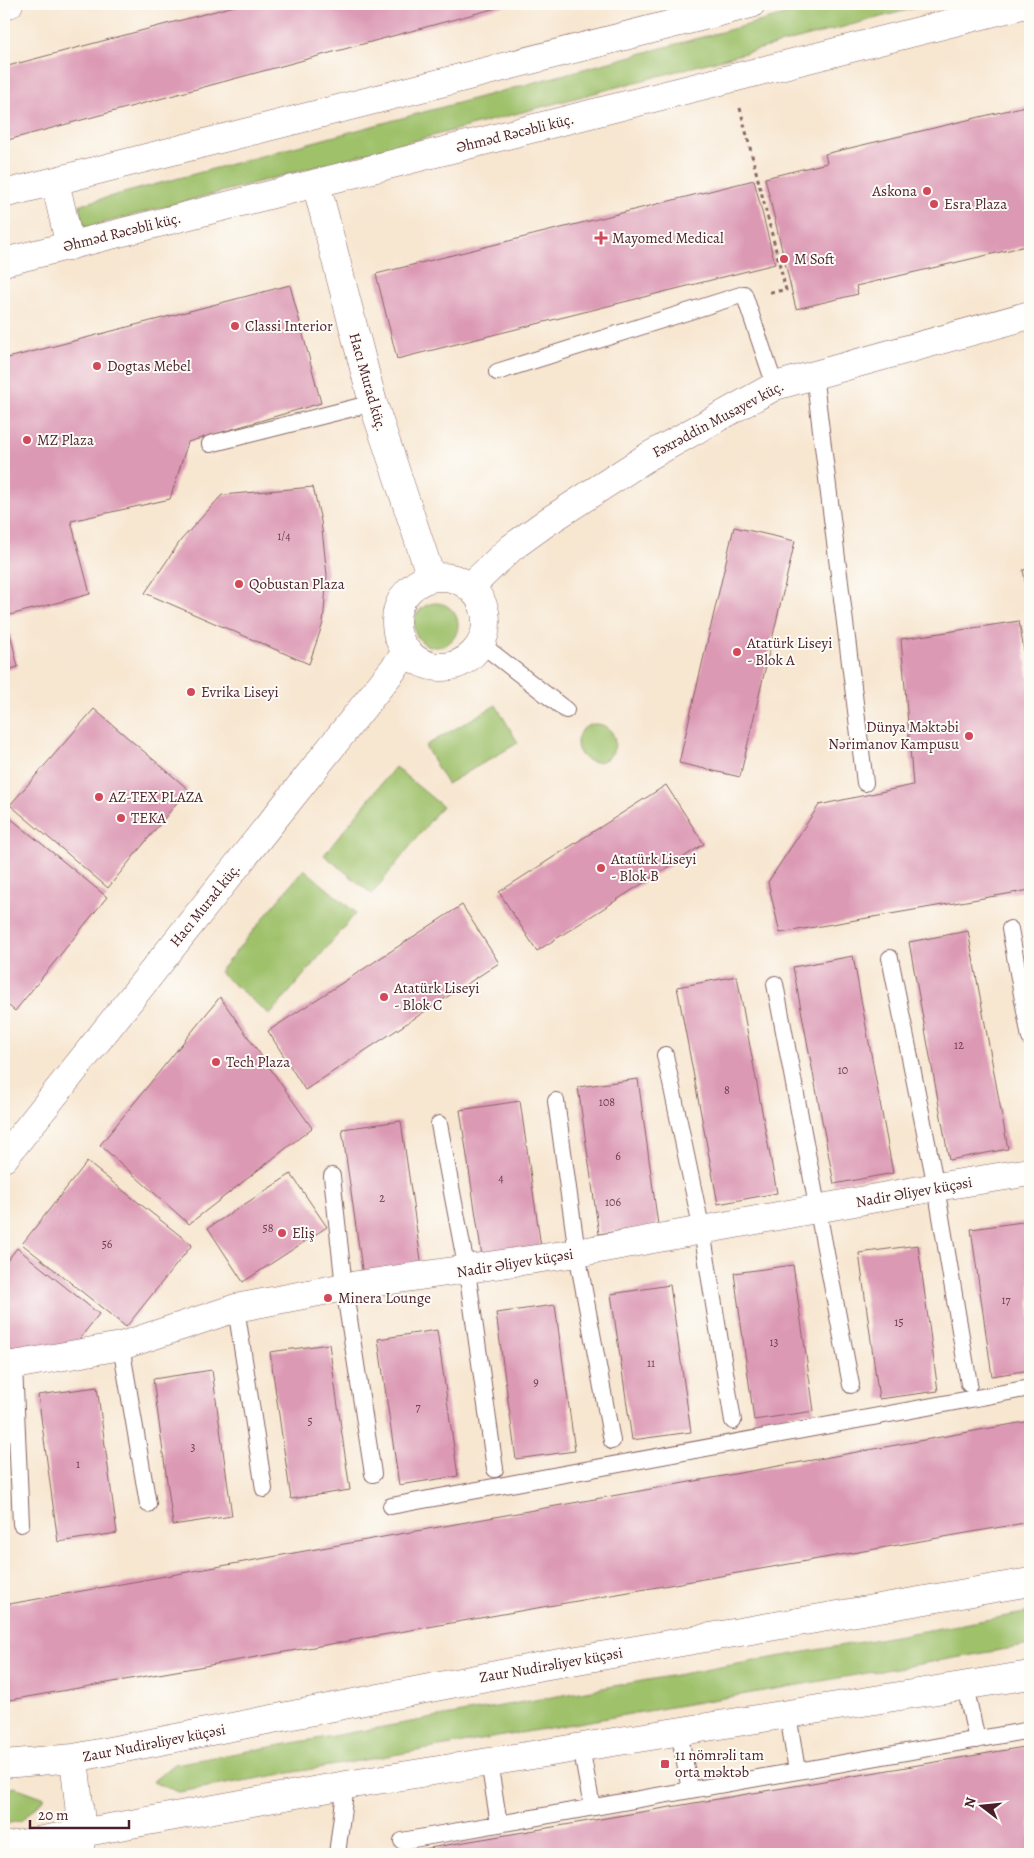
<svg xmlns="http://www.w3.org/2000/svg" width="1034" height="1858" font-family="Alegreya,serif">
<style>
.green{fill:#9fc16a;stroke:#74704a}
.building{fill:#dc99b4}
.lines{fill:none;stroke-linecap:round;stroke-linejoin:round}
.lane-casing{stroke:#876565;stroke-width:18}
.street-casing{stroke:#876565;stroke-width:29}
.secondary-casing{stroke:#876565;stroke-width:29}
.path{stroke:#876565;stroke-width:3;stroke-dasharray:4 4;stroke-linecap:butt}
.lane{stroke:#fff;stroke-width:16}
.street{stroke:#fff;stroke-width:28}
.secondary{stroke:#fff;stroke-width:28}
.poi-dot{fill:#d1495b;stroke:#fdfcf7;stroke-width:2}
.labels{text-anchor:middle;dominant-baseline:central;stroke-width:4;stroke-linejoin:round;paint-order:stroke}
.number-label{font-size:12px;fill:#6e3e4d}
.street-label{font-size:15px;fill:#4a1f2b;stroke:#fdfcf7}
.poi-label{font-size:15px;fill:#4a1f2b;stroke:#fdfcf7;text-anchor:start}
</style>
<rect width="100%" height="100%" fill="#fdfcf7"/>
<filter id="ink" filterUnits="userSpaceOnUse"><feTurbulence type="fractalNoise" baseFrequency=".02" numOctaves="2"/><feDisplacementMap in="SourceGraphic" scale="10" xChannelSelector="R" yChannelSelector="G"/><feConvolveMatrix kernelMatrix="1 2 1 2 8 2 1 2 1" color-interpolation-filters="sRGB"/></filter>
<filter id="wash" filterUnits="userSpaceOnUse"><feTurbulence type="fractalNoise" baseFrequency=".0096" numOctaves="4" result="noise"/><feDisplacementMap in="SourceGraphic" scale="20" xChannelSelector="R" yChannelSelector="G"/><feGaussianBlur stdDeviation="1.12" result="paint"/><feColorMatrix in="noise" values="0 0 0 0 0 0 0 0 0 0 0 0 0 0 0 0 0 1.4 0 .05"/><feComposite in="paint" operator="in"/></filter>
<g filter="url(#wash)">
<rect width="100%" height="100%" fill="#f7e6d0"/>
<path class="green" d="M825,4H930L85,228L79,205Z
M414 625a22 22 0 1 1 44 0a22 22 0 1 1-44 0Z
M496,705L518,743L447,784L425,746Z
M577 743a19 19 0 1 1 38 0a19 19 0 1 1-38 0Z
M395,767L442,806L372,894L324,855Z
M304,869L356,913L270,1015L219,972Z
M1030,1612V1645L179,1792L152,1782L175,1764Z
M15,1787L45,1798L21,1821L4,1824V1789Z"/>
<g id="blocks">
<path class="building" d="M242,4H511L4,141V52L8,66Z
M1030,105V245L856,286L858,294L796,309L765,178L827,163L825,154Z
M754,180L775,264L397,359L376,274Z
M290,285L321,403L188,442L170,499L71,521L90,594L6,616L18,667L4,671V359Z
M313,487L321,521L327,575L323,623L309,664L145,593L181,540L222,495Z
M734,527L795,541L740,777L679,763Z
M1030,569V602H1029L1023,570Z
M1019,621L1030,687V890L780,933L768,882L819,805L913,785L901,639Z
M94,709L188,789L108,888L10,805Z
M666,785L704,844L537,951L499,892Z
M4,813L107,897L15,1011L4,1002Z
M462,905L499,963L305,1090L268,1031Z
M968,931L1008,1149L949,1160L909,942Z
M853,956L893,1173L834,1184L793,967Z
M737,976L777,1193L718,1204L677,987Z
M220,997L312,1128L189,1224L100,1145Z
M638,1079L658,1225L599,1234L578,1087Z
M520,1101L541,1247L482,1256L460,1110Z
M401,1121L422,1267L363,1276L342,1129Z
M87,1162L192,1245L126,1327L22,1244Z
M291,1174L327,1227L243,1282L208,1228Z
M1030,1221V1370L992,1376L971,1229Z
M918,1245L938,1391L879,1399L859,1253Z
M17,1248L99,1314L70,1351L4,1358V1265Z
M793,1265L814,1411L754,1420L734,1273Z
M670,1285L691,1432L632,1440L611,1294Z
M555,1305L575,1451L516,1459L496,1313Z
M437,1330L458,1476L399,1485L378,1339Z
M329,1344L350,1490L291,1499L270,1352Z
M212,1370L232,1516L173,1525L153,1379Z
M97,1387L117,1533L58,1542L38,1395Z
M1030,1421V1522L4,1701V1605Z
M1030,1746V1854H400V1853Z"/>
</g>
</g>
<g filter="url(#ink)">
<use href="#blocks" fill-opacity="0" stroke="#876565" stroke-width="1"/>
<g class="lines">
<defs>
<path id="lane" d="M497,372L744,294L775,386
M814,374L865,783
M210,444L373,403
M481,644L566,710
M1010,929L1030,1038
M890,958L936,1187L969,1384
M775,984L851,1385
M665,1055L702,1231L733,1421
M556,1101L577,1253L612,1441
M439,1124L467,1271L495,1469
M332,1176L344,1287L373,1474
M236,1308L264,1489
M121,1346L148,1504
M14,1365L21,1524
M391,1506L1030,1388
M965,1686L977,1740
M788,1714L797,1771
M679,1731L690,1790
M581,1747L592,1807
M489,1762L499,1824
M402,1841L1030,1730
M337,1854L346,1785"/>
<path id="street" d="M4,5L9,4
M4,1365H14L121,1346L236,1308L344,1287L577,1253L936,1187L1030,1172"/>
<path id="secondary" d="M55,182L70,246
M316,183L373,403L431,577
M4,194L751,4
M4,262L1026,4
M396 622a45 45 0 1 1 90 0a45 45 0 1 1-90 0Z
M470,587L511,548L547,522L649,456L775,386L1030,315
M4,1158L407,652
M74,1758L82,1832L79,1854
M4,1764L74,1758L537,1667L1030,1582
M4,1847L346,1785L1030,1675"/>
</defs>
<use href="#lane" class="lane-casing"/>
<use href="#street" class="street-casing"/>
<use href="#secondary" class="secondary-casing"/>
<path class="path" d="M740,108L786,290L770,292"/>
<use href="#lane" class="lane"/>
<use href="#street" class="street"/>
<use href="#secondary" class="secondary"/>
</g>
</g>
<g class="poi-dot">
<circle cx="927" cy="191" r="5"/>
<circle cx="934" cy="204" r="5"/>
<path d="M598.5 230.5h5v5h5v5h-5v5h-5v-5h-5v-5h5z"/>
<circle cx="784" cy="259" r="5"/>
<circle cx="235" cy="326" r="5"/>
<circle cx="97" cy="366" r="5"/>
<circle cx="27" cy="440" r="5"/>
<circle cx="239" cy="584" r="5"/>
<circle cx="737" cy="652" r="5"/>
<circle cx="191" cy="692" r="5"/>
<circle cx="969" cy="736" r="5"/>
<circle cx="99" cy="797" r="5"/>
<circle cx="121" cy="818" r="5"/>
<circle cx="601" cy="868" r="5"/>
<circle cx="384" cy="997" r="5"/>
<circle cx="216" cy="1062" r="5"/>
<circle cx="282" cy="1233" r="5"/>
<circle cx="328" cy="1298" r="5"/>
<rect x="660" y="1759" width="10" height="10" rx="2.5"/>
</g>
<g class="labels">
<g class="number-label">
<text x="284" y="536">1/4</text>
<text x="959" y="1045">12</text>
<text x="843" y="1070">10</text>
<text x="727" y="1090">8</text>
<text x="607" y="1102">108</text>
<text x="618" y="1156">6</text>
<text x="501" y="1178">4</text>
<text x="382" y="1198">2</text>
<text x="613" y="1202">106</text>
<text x="268" y="1228">58</text>
<text x="107" y="1244">56</text>
<text x="1006" y="1300">17</text>
<text x="899" y="1322">15</text>
<text x="774" y="1342">13</text>
<text x="651" y="1363">11</text>
<text x="536" y="1382">9</text>
<text x="418" y="1407">7</text>
<text x="310" y="1421">5</text>
<text x="193" y="1447">3</text>
<text x="78" y="1464">1</text>
</g>
<g class="street-label">
<text transform="translate(515 133) rotate(-14)">Əhməd Rəcəbli küç.</text>
<text transform="translate(122 232) rotate(-14)">Əhməd Rəcəbli küç.</text>
<text transform="translate(368 382) rotate(74)">Hacı Murad küç.</text>
<text transform="translate(718 419) rotate(-28)">Fəxrəddin Musayev küç.</text>
<text transform="translate(205 905) rotate(-51)">Hacı Murad küç.</text>
<text transform="translate(914 1192) rotate(-10)">Nadir Əliyev küçəsi</text>
<text transform="translate(515 1263) rotate(-9)">Nadir Əliyev küçəsi</text>
<text transform="translate(551 1665) rotate(-10)">Zaur Nudirəliyev küçəsi</text>
<text transform="translate(154 1743) rotate(-11)">Zaur Nudirəliyev küçəsi</text>
</g>
<g class="poi-label">
<text x="917" y="191" text-anchor="end">Askona</text>
<text x="944" y="204">Esra Plaza</text>
<text x="612" y="238">Mayomed Medical</text>
<text x="794" y="259">M Soft</text>
<text x="245" y="326">Classi Interior</text>
<text x="107" y="366">Dogtas Mebel</text>
<text x="37" y="440">MZ Plaza</text>
<text x="249" y="584">Qobustan Plaza</text>
<text x="747" y="643">Atatürk Liseyi<tspan x="747" dy="17">- Blok A</tspan></text>
<text x="201" y="692">Evrika Liseyi</text>
<text x="959" y="727" text-anchor="end">Dünya Məktəbi<tspan x="959" dy="17">Nərimanov Kampusu</tspan></text>
<text x="109" y="797">AZ-TEX PLAZA</text>
<text x="131" y="818">TEKA</text>
<text x="611" y="859">Atatürk Liseyi<tspan x="611" dy="17">- Blok B</tspan></text>
<text x="394" y="988">Atatürk Liseyi<tspan x="394" dy="17">- Blok C</tspan></text>
<text x="226" y="1062">Tech Plaza</text>
<text x="292" y="1233">Eliş</text>
<text x="338" y="1298">Minera Lounge</text>
<text x="675" y="1755">11 nömrəli tam<tspan x="675" dy="17">orta məktəb</tspan></text>
</g>
</g>
<rect width="1034" height="1858" fill="none" stroke="#fdfcf7" stroke-width="20"/>
<g transform="translate(982 1806) rotate(286)" stroke="#fdfcf7" stroke-width="4" paint-order="stroke">
<path d="M0-4L9 19L0 12L-9 19Z" fill="#4a1f2b"/>
<text y="-8" font-size="14" font-weight="bold" text-anchor="middle" fill="#4a1f2b">N</text>
</g>
<path d="M30 1820v8h99v-8" fill="none" stroke="#4a1f2b" stroke-width="2.5"/>
<text x="38" y="1820" font-size="15" fill="#4a1f2b" stroke="#fdfcf7" stroke-width="4" paint-order="stroke">20 m</text>
</svg>
